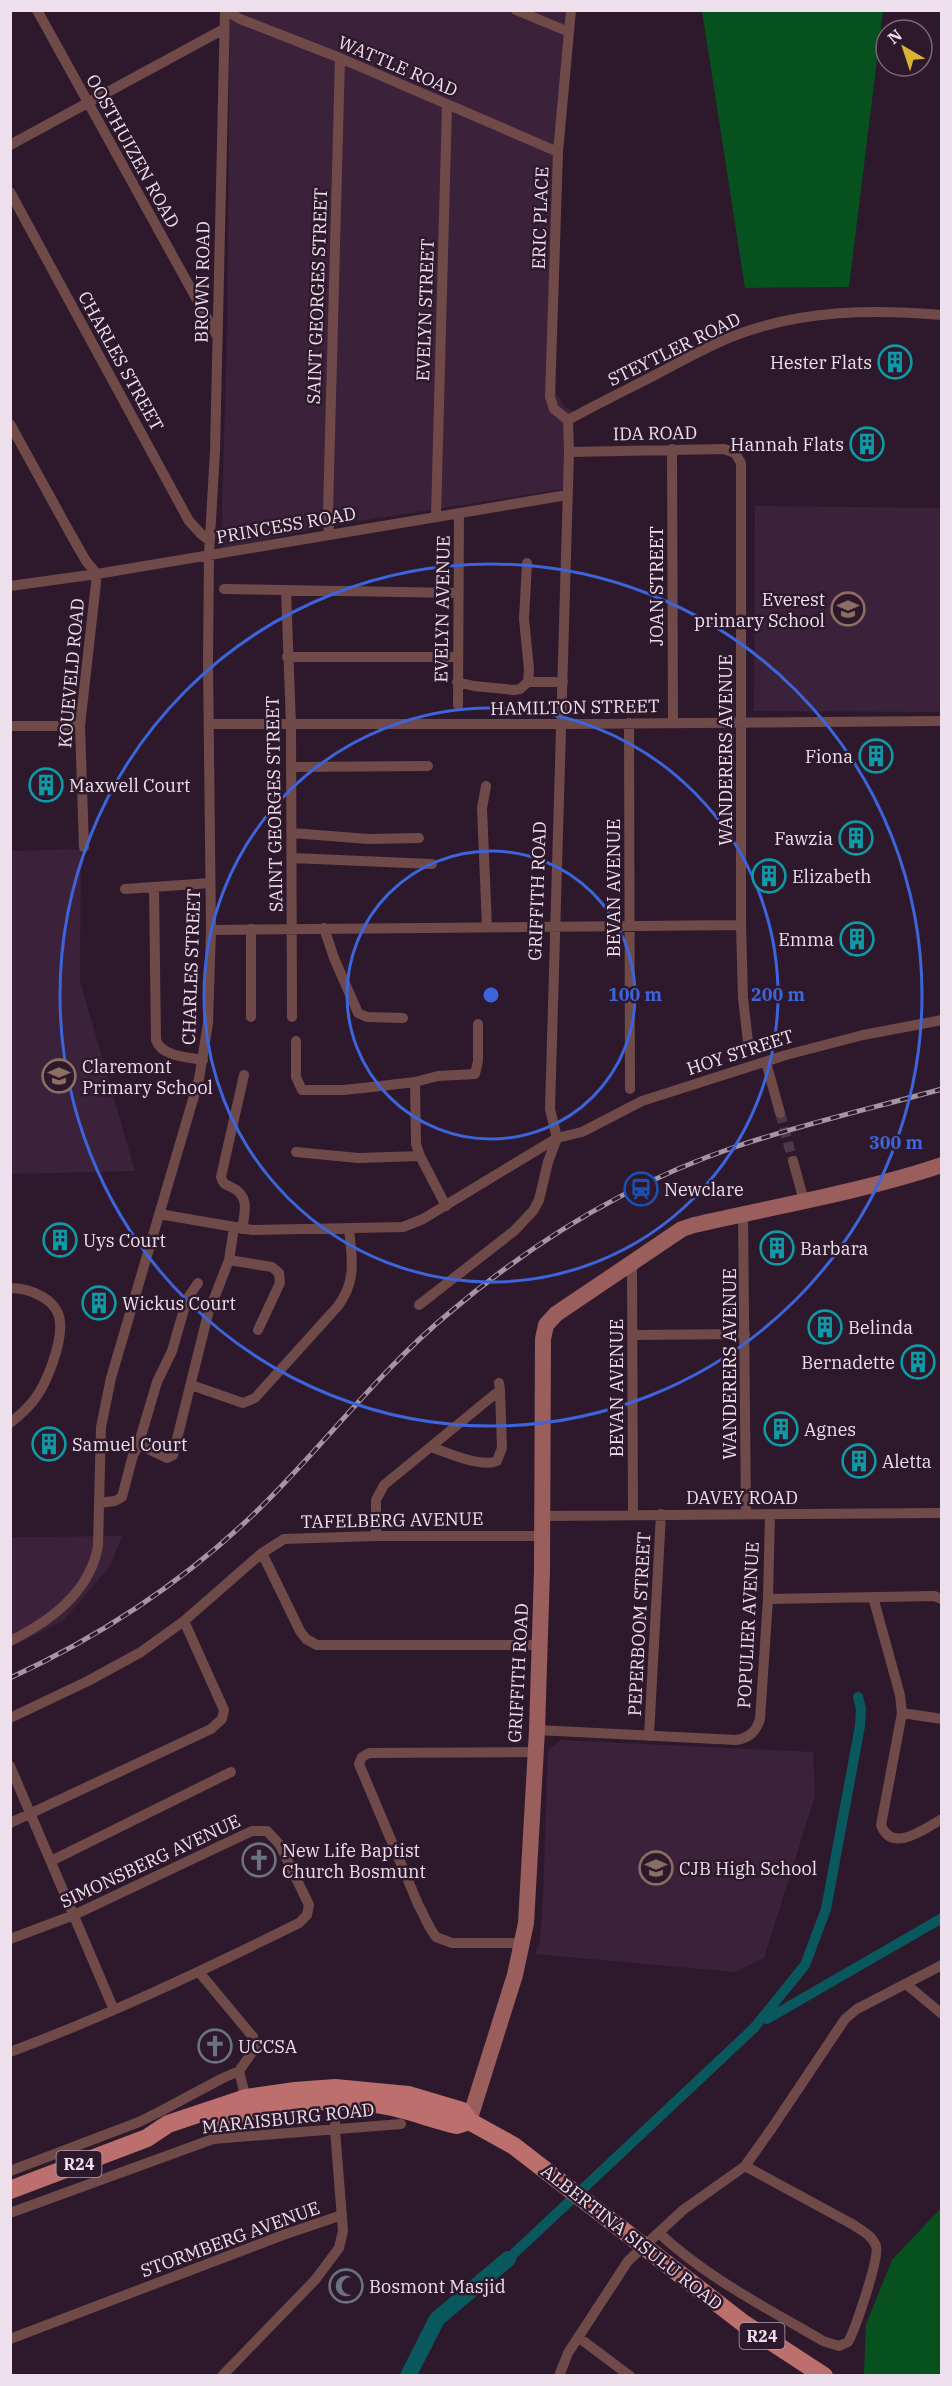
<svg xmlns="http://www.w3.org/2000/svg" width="952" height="2386" font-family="'IBM Plex Serif',serif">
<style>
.built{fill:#3b2139}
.green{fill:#06511d}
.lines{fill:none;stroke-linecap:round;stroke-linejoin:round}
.canal{stroke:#08585d;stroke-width:10}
.river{stroke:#08585d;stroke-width:16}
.street-tunnel{stroke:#4b3749;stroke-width:10;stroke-dasharray:10 5;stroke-linecap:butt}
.street{stroke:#6f4a48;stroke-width:10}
.secondary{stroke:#9a5f5d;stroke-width:16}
.primary{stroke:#bc6f6d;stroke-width:18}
.rail-casing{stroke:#a594a3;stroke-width:5}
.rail{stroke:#2e192c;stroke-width:3;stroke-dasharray:9;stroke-linecap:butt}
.ring{fill:none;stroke:#3c64db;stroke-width:3}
.labels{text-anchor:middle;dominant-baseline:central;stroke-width:5;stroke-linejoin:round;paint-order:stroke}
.shield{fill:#2e192c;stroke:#b4a4b2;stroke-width:1.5}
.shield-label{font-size:16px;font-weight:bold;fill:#eddfeb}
.street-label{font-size:18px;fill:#eddfeb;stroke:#2e192c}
.poi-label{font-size:18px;fill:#eddfeb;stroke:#2e192c;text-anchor:start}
.centre{fill:#3c64db;stroke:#2e192c;stroke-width:3}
.ring-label{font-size:18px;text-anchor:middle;font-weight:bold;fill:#3c64db;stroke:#2e192c;stroke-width:5;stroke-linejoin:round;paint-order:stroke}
</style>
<rect width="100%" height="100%" fill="#2e192c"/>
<path class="built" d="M230,11H571L550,381L564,406L573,411L565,489L333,525L221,549L227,335Z
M755,506L941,508V712L754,711Z
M81,849L80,981L135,1171L11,1174L10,851Z
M122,1536L110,1566L64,1620L11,1647V1537Z
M561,1740L813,1752L815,1796L764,1958L735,1972L535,1954L540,1941L543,1898L548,1750Z"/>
<path class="green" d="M702,11H883L849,287L745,288Z
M941,2208V2375H864L866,2324L892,2260Z"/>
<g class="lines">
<path class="canal" d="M767,2019L942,1918
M508,2259L754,2028L805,1965L826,1909L860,1726L861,1709L858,1697"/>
<path class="river" d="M408,2376L437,2319L508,2259"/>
<path class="street-tunnel" d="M780,1113L793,1161"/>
<path class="street" d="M37,10L217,336
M516,10L569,32
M10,145L224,29
M10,192L189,521L202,535L210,541
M568,420L554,409L550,397L558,152L571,10
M568,420C597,404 628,389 657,374C684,360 711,344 739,334C804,310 873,309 942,315
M10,424L70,533L86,561L97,574L80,726L84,847
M672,449L673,722
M569,452L724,449L735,453L741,463V925L743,998L748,1042
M436,516L447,105
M329,534L328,511L340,58
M10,586L97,574L567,495
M224,589L458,593
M286,591L291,725L292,1017
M287,657H457
M457,682L474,686L514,690L520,689L528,682L529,669L524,619L527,563
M528,682H563
M458,705L459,513
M629,723L630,1089
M209,724H562L942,721
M10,726H80
M291,767L428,766
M486,786L482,808L487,927
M292,833L368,839L419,838
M292,858L432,864
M154,887L156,1040C162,1057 188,1057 203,1060
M125,889L210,883
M324,928L334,958L358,1013L367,1017L403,1018
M251,929V1017
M211,930L741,925
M296,1041V1077L302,1090H344L381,1086L415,1082L438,1076L475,1074L478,1061V1024
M766,1062L780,1113
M415,1082L416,1144L420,1156L446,1206
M296,1152L358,1158L420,1156
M793,1161L804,1201
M159,1214L252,1230L403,1227L423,1219L557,1138L582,1132L642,1101L786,1055L863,1035L942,1020
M743,1214L746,1513
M242,1229C245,1212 250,1195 231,1187C225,1184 223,1184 221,1177L244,1075
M229,1260L272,1267L279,1273L280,1283L258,1330
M632,1263L633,1514
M10,1288C30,1288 58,1299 60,1322C62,1344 47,1383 34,1400C27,1409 19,1416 10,1423
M419,1305L514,1231L533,1211L539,1200L548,1162L557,1138L550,1109L569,452L568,420
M632,1335L745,1334
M191,1385L243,1403L255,1398L338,1306C357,1280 352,1259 349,1229
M138,1446L157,1382L172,1351L187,1299L198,1283
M431,1447C448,1453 481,1468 497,1461L502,1448L500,1390
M99,1503L115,1501L122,1497L133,1455L138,1446L144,1447L167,1458L173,1455L208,1314L229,1260L234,1228
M542,1516L942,1513
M376,1536V1500L384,1485L500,1390L499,1383
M262,1553L300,1631L306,1639L317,1645H540
M873,1597L900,1695L902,1713L881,1825C892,1854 924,1829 942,1819
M768,1599L934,1596L942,1599
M10,1641C51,1621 90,1592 98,1546L101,1427L111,1378L199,1079L208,1023L211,930L208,661L209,554L215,451L225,10L240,19L340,58L558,152
M902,1713L942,1719
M10,1718L88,1681L141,1652L184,1621L262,1553L284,1539L376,1536H542
M537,1730L736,1740C749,1738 756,1732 760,1719L768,1599L770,1514
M649,1736L661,1514
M10,1766L114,2010
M10,1823L211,1729L222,1719L224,1710L184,1621
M51,1861L231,1772
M10,1939L74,1915L237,1838L252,1831H267L280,1845L309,1905L307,1915L299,1923C204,1970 109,2015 10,2052
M523,1943H452L436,1937L430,1928L418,1904L359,1764L362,1757L369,1753L534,1752
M906,1984L942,2014
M239,2071L247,2103
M10,2171L139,2122L161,2111L221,2079L239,2071L255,2048L253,2037L199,1972
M10,2213L213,2139L401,2124
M659,2233C707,2278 767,2308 823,2341L839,2346L848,2342C855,2330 880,2257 876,2246C872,2235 861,2230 852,2224L745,2166
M578,2337L630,2376
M10,2339L283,2235L342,2215
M222,2376L315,2280L339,2248L343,2231L335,2130V2096
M559,2376L568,2353L628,2261L683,2210L745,2166L772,2128L845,2019L857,2009L942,1965"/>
<path class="secondary" d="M469,2121L515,1975L526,1923L537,1730L542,1570L543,1339L546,1325L556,1314L682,1229L694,1225C777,1206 861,1192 942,1165"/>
<path class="primary" d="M220,2119C271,2104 328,2096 381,2105C407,2109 431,2119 457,2125L469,2121
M10,2190L147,2138L168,2124L246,2098L295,2091L335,2088L408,2095L462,2111L469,2121L514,2146L743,2323L824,2376"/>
<defs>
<path id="rail" d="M10,1678C103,1635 188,1579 261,1507C325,1444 379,1371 449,1313C534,1241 629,1183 735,1147C803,1124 873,1108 942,1089"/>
</defs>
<use href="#rail" class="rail-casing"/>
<use href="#rail" class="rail"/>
</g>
<g class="ring">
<circle cx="491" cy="995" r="144"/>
<circle cx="491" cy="995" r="287"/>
<circle cx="491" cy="995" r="431"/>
</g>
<defs>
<symbol id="building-ring" viewBox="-11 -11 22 22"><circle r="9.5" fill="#2e192c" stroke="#0f9aa8" stroke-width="1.5"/><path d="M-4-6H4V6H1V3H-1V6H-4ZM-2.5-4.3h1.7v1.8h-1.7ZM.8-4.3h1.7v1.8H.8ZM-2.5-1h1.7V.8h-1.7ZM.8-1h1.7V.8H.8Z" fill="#0f9aa8"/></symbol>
<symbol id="school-ring" viewBox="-11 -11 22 22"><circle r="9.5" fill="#2e192c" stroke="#8d6e63" stroke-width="1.5"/><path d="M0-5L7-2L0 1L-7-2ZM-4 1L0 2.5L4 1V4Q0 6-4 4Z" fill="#8d6e63"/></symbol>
<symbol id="station-ring" viewBox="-11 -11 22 22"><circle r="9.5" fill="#2e192c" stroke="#1a4fb4" stroke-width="1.5"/><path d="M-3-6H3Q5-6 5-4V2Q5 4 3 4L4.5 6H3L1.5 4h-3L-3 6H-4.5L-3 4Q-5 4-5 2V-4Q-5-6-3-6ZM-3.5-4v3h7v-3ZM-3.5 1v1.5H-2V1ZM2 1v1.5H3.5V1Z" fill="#1a4fb4"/></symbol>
<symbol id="church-ring" viewBox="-11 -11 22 22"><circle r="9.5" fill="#2e192c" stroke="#6b7280" stroke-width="1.5"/><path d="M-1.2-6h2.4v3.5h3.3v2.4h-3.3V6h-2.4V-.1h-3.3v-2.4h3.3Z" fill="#6b7280"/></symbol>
<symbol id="mosque-ring" viewBox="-11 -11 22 22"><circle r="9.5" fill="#2e192c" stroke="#6b7280" stroke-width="1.5"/><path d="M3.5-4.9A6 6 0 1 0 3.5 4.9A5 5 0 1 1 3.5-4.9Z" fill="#6b7280"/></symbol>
</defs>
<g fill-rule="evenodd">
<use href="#building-ring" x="876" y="343" width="38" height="38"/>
<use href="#building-ring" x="848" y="425" width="38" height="38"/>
<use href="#school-ring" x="829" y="590" width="38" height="38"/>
<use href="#building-ring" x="857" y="737" width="38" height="38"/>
<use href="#building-ring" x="27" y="766" width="38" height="38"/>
<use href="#building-ring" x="837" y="819" width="38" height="38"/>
<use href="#building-ring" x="750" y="857" width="38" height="38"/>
<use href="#building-ring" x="838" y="920" width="38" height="38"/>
<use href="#school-ring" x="40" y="1057" width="38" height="38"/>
<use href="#station-ring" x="622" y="1170" width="38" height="38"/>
<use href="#building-ring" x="41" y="1221" width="38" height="38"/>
<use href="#building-ring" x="758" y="1229" width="38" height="38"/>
<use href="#building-ring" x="80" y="1284" width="38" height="38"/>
<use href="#building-ring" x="806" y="1308" width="38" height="38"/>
<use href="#building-ring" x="899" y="1343" width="38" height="38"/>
<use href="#building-ring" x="762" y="1410" width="38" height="38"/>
<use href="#building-ring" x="30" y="1425" width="38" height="38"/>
<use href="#building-ring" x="840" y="1442" width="38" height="38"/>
<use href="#church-ring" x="240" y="1841" width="38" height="38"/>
<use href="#school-ring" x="637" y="1849" width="38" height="38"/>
<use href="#church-ring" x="196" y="2027" width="38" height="38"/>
<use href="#mosque-ring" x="327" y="2267" width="38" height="38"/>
</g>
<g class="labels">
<g class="shield">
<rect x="56.5" y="2151" width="45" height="26" rx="4.5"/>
<rect x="739.5" y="2323" width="45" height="26" rx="4.5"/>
</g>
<g class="shield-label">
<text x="79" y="2164">R24</text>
<text x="762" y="2336">R24</text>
</g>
<g class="street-label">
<text transform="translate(398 66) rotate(23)">WATTLE ROAD</text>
<text transform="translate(133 151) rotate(61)">OOSTHUIZEN ROAD</text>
<text transform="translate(540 218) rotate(-88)">ERIC PLACE</text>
<text transform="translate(202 282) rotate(-89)">BROWN ROAD</text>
<text transform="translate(317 296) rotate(-88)">SAINT GEORGES STREET</text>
<text transform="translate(425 310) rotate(-88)">EVELYN STREET</text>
<text transform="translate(674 349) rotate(-26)">STEYTLER ROAD</text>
<text transform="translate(121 361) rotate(61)">CHARLES STREET</text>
<text transform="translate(655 433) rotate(-1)">IDA ROAD</text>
<text transform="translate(286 525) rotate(-10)">PRINCESS ROAD</text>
<text transform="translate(656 586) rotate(-90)">JOAN STREET</text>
<text transform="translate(442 609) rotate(-89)">EVELYN AVENUE</text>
<text transform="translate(71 673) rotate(-85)">KOUEVELD ROAD</text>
<text transform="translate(575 707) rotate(-1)">HAMILTON STREET</text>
<text transform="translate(725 750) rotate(-90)">WANDERERS AVENUE</text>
<text transform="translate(274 804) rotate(-91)">SAINT GEORGES STREET</text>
<text transform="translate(613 888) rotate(-90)">BEVAN AVENUE</text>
<text transform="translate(537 891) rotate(-88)">GRIFFITH ROAD</text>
<text transform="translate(191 967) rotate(-88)">CHARLES STREET</text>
<text transform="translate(740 1052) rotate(-18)">HOY STREET</text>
<text transform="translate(729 1364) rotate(-90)">WANDERERS AVENUE</text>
<text transform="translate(616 1388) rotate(-90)">BEVAN AVENUE</text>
<text x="742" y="1497">DAVEY ROAD</text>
<text transform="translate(392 1520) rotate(-1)">TAFELBERG AVENUE</text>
<text transform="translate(639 1624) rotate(-87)">PEPERBOOM STREET</text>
<text transform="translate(748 1625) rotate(-87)">POPULIER AVENUE</text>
<text transform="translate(518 1673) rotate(-87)">GRIFFITH ROAD</text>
<text transform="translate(150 1861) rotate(-25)">SIMONSBERG AVENUE</text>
<text transform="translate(288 2118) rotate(-6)">MARAISBURG ROAD</text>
<text transform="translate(632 2237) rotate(38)">ALBERTINA SISULU ROAD</text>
<text transform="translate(230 2239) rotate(-20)">STORMBERG AVENUE</text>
</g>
<g class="poi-label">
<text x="872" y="362" text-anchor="end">Hester Flats</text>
<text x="844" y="444" text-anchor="end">Hannah Flats</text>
<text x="825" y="599" text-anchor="end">Everest<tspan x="825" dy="21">primary School</tspan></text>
<text x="853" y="756" text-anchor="end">Fiona</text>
<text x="69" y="785">Maxwell Court</text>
<text x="833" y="838" text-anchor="end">Fawzia</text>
<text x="792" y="876">Elizabeth</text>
<text x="834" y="939" text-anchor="end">Emma</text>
<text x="82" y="1066">Claremont<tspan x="82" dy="21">Primary School</tspan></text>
<text x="664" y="1189">Newclare</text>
<text x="83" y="1240">Uys Court</text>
<text x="800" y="1248">Barbara</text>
<text x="122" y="1303">Wickus Court</text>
<text x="848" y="1327">Belinda</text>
<text x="895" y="1362" text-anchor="end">Bernadette</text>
<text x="804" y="1429">Agnes</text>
<text x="72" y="1444">Samuel Court</text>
<text x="882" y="1461">Aletta</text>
<text x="282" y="1850">New Life Baptist<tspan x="282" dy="21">Church Bosmunt</tspan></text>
<text x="679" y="1868">CJB High School</text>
<text x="238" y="2046">UCCSA</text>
<text x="369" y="2286">Bosmont Masjid</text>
</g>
</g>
<circle cx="491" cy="995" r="9" class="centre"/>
<g class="ring-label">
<text x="635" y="1001">100 m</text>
<text x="778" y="1001">200 m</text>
<text x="896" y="1149">300 m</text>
</g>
<rect width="952" height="2386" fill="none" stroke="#eddfeb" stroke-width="24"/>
<g transform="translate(904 48) rotate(321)"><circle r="28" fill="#2e192c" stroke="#7a6878" stroke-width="1.5"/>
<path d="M0-4.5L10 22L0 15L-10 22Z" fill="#dab334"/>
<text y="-9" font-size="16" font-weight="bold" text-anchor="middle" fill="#eddfeb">N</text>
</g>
</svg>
